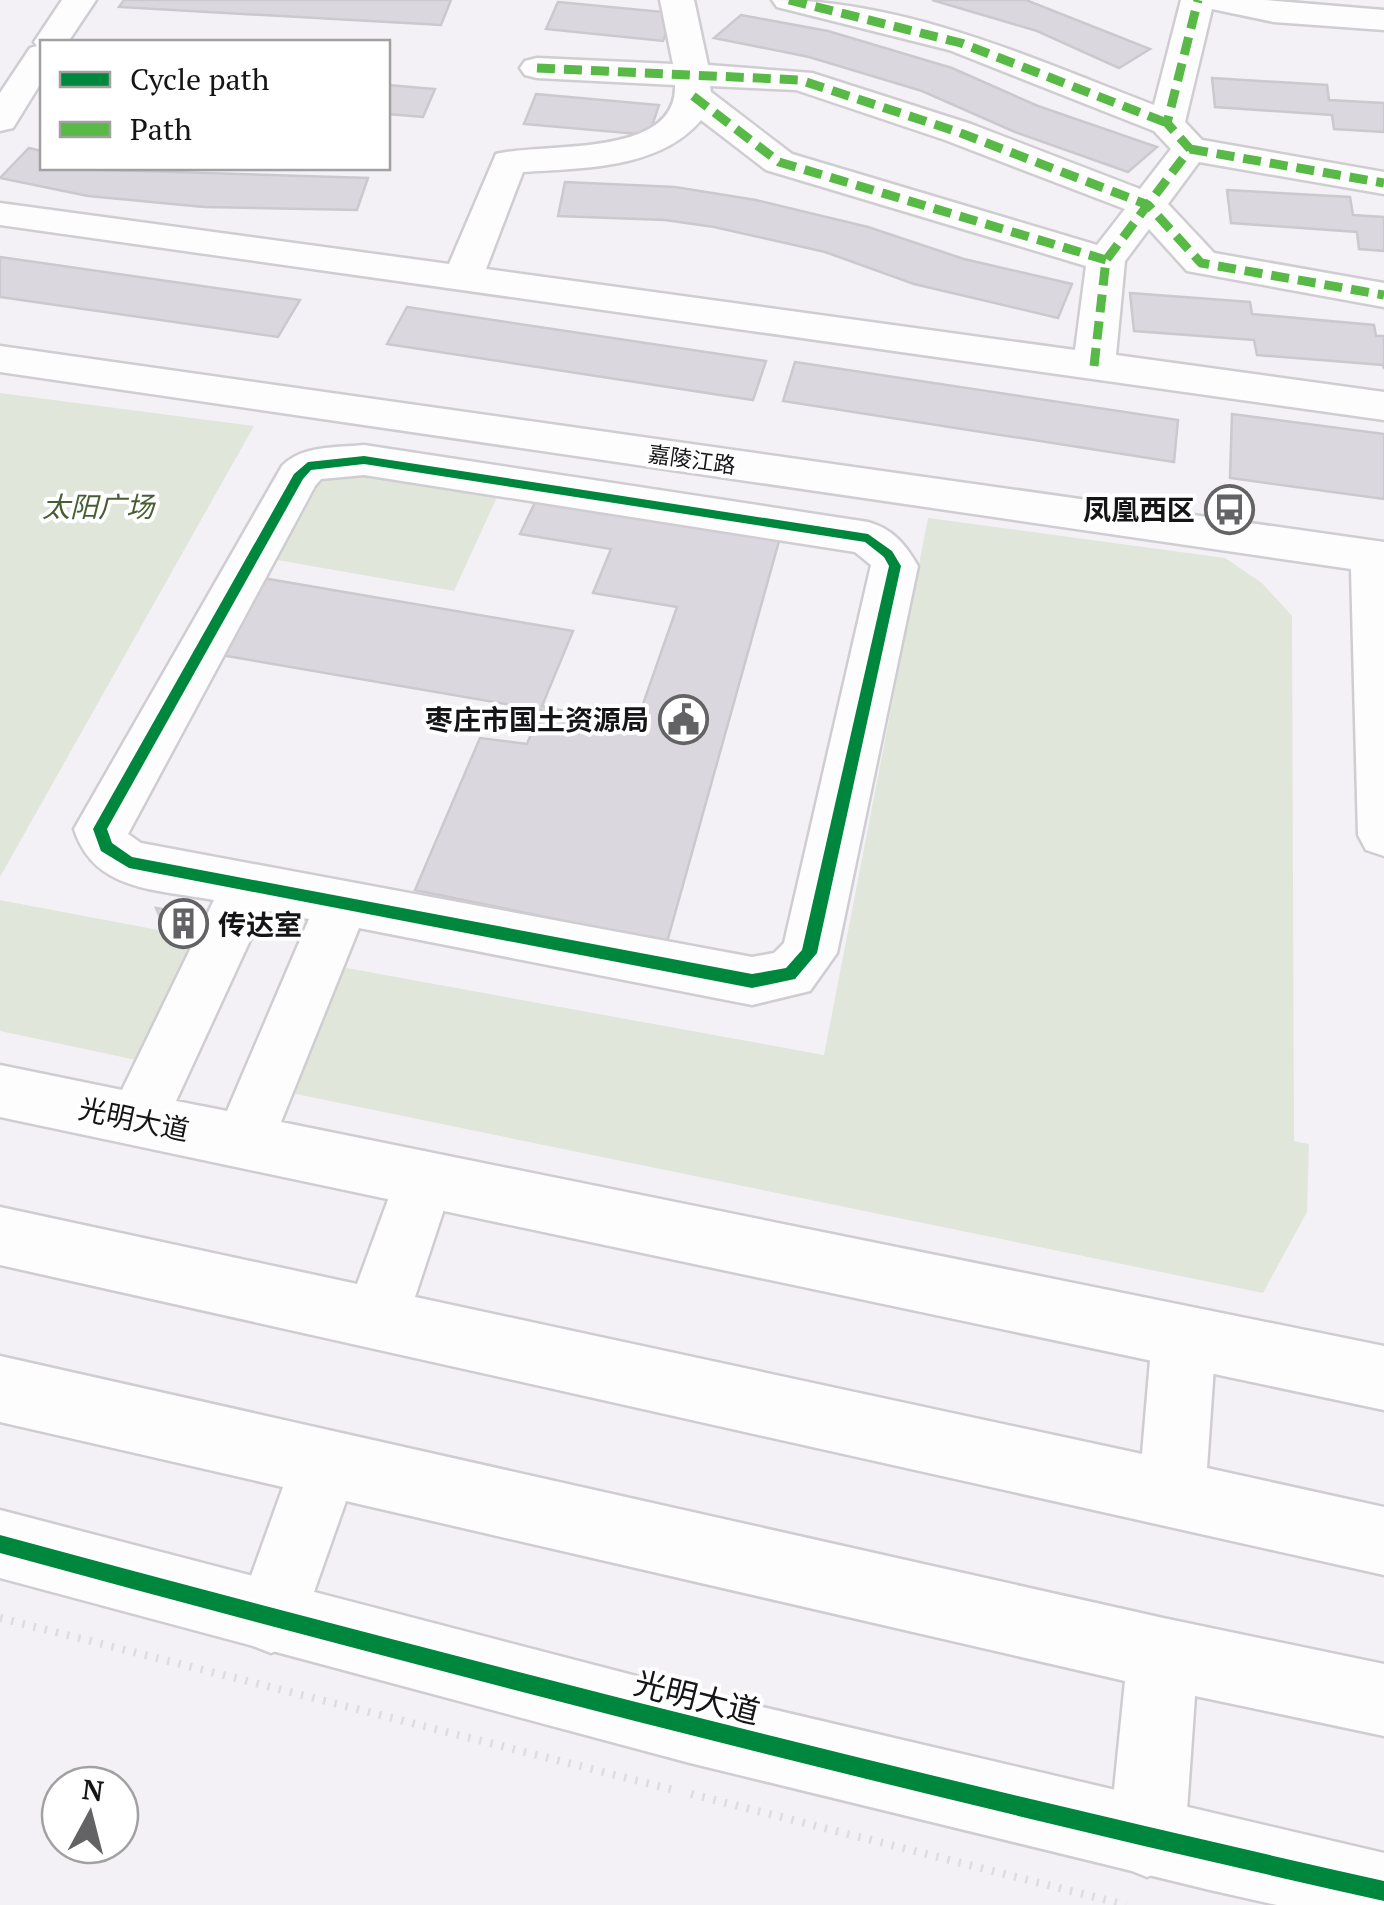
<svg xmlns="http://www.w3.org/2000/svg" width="1384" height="1905" font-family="'PT Serif','Noto Sans SC',serif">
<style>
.green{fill:#e0e7da}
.building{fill:#dbd7df;stroke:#cbc9cd;stroke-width:2.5}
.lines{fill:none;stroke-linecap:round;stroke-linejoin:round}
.minor-casing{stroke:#cfcdd1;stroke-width:5}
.major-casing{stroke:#cfcdd1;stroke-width:5}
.path{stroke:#deddde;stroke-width:8;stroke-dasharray:2.5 9;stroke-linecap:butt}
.minor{fill:#fdfdfe;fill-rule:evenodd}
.major{fill:#fdfdfe;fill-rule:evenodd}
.quiet{stroke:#58b947;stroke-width:9;stroke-dasharray:18 9;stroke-linecap:butt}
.cycleway-casing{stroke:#fff;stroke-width:6}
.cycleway{fill:#00873e;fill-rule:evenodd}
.labels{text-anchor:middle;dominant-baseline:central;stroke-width:8;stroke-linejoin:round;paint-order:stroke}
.far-street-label{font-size:22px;fill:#151517;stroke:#fff}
.park-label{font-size:28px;font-style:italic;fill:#475d32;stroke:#fff}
.poi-label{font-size:28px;font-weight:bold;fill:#151517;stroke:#fff;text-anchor:end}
.street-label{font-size:28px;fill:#151517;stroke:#fff}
.near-street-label{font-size:32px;fill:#151517;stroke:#fff}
</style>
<rect width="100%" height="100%" fill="#f3f1f6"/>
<path class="green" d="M0,393L254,426L0,877Z
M345,474L498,495L454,591L277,560L322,479Z
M928,518L1225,558L1262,583L1292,616L1294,1141L1309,1144L1307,1212L1263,1293L291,1093L341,967L824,1055Z
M0,900L211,940L155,1064L0,1031Z"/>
<path class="building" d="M124,0H451L441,25L119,7Z
M932,0H1026L1150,49L1119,68L1037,31Z
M558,2L674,13L663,41L546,29Z
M741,15L828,31L952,68L1038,106L1157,147L1128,172L1015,132L922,91L809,57L714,38Z
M1212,78L1327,85L1329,100L1384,103V132L1334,129L1332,115L1215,107Z
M388,85L435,89L423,117L388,114Z
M536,94L659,105L649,135L524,124Z
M29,148L42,151V168L368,178L357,210L204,207L88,196L0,178Z
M565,182L675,187L756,200L868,227L964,259L1072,284L1058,318L914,284L825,252L714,227L665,220L558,216Z
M1227,190L1350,197L1353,215L1384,217V251L1359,249L1357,232L1231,223Z
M0,257L300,300L278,337L0,297Z
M1130,293L1250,302L1252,314L1374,325L1376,336H1384V369L1383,365L1257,355L1254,340L1134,331Z
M407,307L766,361L753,400L387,344Z
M795,362L1178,420L1174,462L783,401Z
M1232,414L1384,434V499L1230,478Z
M538,496L781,534L667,942L415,890L480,738L527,744L541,710L221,655L262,578L573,631L542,706L635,727L677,607L593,593L611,549L520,534Z
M156,908L200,916L211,940L166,931Z"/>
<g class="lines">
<defs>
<path id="minor" d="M62,0H96L68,42H42V81L13,128L0,131V93L30,48L37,46L34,42Z
M660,0H694L708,65L812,73L971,124L1140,189L1171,149L1154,131L949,50L777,7L772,0C906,0 1031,58 1154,105L1181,0H1265L1384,10V30L1274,22L1212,9L1185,122L1202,140L1384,172V194L1199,162L1168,204L1214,253L1384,283V307L1187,271L1149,229L1125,261L1116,355L1384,392V420L0,225V203L449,264L496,154C543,142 678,159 675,85L537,78L525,75L520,68L525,61L537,58L673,64ZM710,86L796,90L945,140L1125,209L1097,245L792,154L711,92ZM701,120L766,170L1086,266L1075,350L486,269L523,172C583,168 660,169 701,120Z
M0,346L1384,542V856L1366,850L1358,835L1351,569L0,372Z
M364,445L868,522C893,529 905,544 918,566L837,953L810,991L752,1005L359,928L281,1122L1384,1346V1410L0,1117V1065L122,1090L214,900C157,889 94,892 74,829L282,466C302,445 336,448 364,445ZM364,475L855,552L871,565L784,943L774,953L752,957L141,843L128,834L315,486L321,479ZM264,910L309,919L227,1111L176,1101Z
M0,1510L690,1690L1384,1853V1905H1277L1210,1890L690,1763L0,1578Z"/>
<path id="major" d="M424,1151L445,1159L454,1179L415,1297L1142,1454L1152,1337L1161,1315L1184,1306L1207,1315L1216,1337L1207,1468L1384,1507V1575L0,1265V1207L357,1284L403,1159Z
M0,1356L1163,1618L1384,1664V1736L1195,1696L1185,1839L1174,1866L1147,1877L1120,1866L1109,1839L1125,1681L346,1501L296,1643L271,1653L246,1643L236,1618L283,1487L0,1422Z"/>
</defs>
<use href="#minor" class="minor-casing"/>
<use href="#major" class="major-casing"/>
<path class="path" d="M0,1618L674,1790
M691,1794L1126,1905"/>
<use href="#minor" class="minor"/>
<use href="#major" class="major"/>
<path class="quiet" d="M789,0L961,43L1167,123
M537,68L800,80L958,132L1148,205L1201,263L1384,295
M693,96L779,162L1106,260
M1190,149L1384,183
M1094,366L1106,260L1190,149L1167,123L1198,0"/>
<defs>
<path id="cycleway" d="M364,456L868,534L892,551L901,566L817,953L795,979L752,988L129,868L101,851L93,829L294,474L308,462ZM364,464L865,542L884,557L889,566L802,950L786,968L752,974L132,857L112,843L107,829L303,479L311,470Z
M0,1535C459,1659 920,1777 1384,1881V1901C920,1797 459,1678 0,1553Z"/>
</defs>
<use href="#cycleway" class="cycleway-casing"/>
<use href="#cycleway" class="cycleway"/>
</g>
<defs>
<symbol id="bus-ring" viewBox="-11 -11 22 22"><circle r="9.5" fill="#fff" stroke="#636265" stroke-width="1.5"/><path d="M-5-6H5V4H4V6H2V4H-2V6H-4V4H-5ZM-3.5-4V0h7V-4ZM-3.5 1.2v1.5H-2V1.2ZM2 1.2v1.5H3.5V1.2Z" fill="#636265"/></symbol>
<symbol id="civic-ring" viewBox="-11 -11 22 22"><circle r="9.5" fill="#fff" stroke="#636265" stroke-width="1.5"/><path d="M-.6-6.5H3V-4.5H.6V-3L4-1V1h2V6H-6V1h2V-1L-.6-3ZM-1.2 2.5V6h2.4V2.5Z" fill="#636265"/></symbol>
<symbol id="building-ring" viewBox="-11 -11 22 22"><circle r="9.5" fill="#fff" stroke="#636265" stroke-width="1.5"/><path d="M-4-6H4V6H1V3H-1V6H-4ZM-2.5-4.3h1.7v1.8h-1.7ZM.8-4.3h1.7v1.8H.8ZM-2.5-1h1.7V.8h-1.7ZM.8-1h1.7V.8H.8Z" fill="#636265"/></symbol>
</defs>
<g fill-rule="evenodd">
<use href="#bus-ring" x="1202" y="482" width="55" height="55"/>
<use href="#civic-ring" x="656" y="692" width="55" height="55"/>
<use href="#building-ring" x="156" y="896" width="55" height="55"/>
</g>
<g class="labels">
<g class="far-street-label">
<text transform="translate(692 459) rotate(8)">嘉陵江路</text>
</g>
<g class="park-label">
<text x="98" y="506">太阳广场</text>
</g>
<g class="poi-label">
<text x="1195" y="509">凤凰西区</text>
<text x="649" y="719">枣庄市国土资源局</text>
<text x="218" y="924" text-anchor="start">传达室</text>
</g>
<g class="street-label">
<text transform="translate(134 1119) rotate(12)">光明大道</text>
</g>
<g class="near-street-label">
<text transform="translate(697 1697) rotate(14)">光明大道</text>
</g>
</g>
<rect x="40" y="40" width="350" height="130" fill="#ffffff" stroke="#a1a1a2" stroke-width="2.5"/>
<rect x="60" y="72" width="50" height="15" fill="#00873e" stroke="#a1a1a2" stroke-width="2.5"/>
<text x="130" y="90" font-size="30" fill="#151517">Cycle path</text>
<rect x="60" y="122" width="50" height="15" fill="#58b947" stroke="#a1a1a2" stroke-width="2.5"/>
<text x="130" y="140" font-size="30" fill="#151517">Path</text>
<g transform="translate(90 1815) rotate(7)"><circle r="48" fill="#ffffff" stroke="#a1a1a2" stroke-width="2.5"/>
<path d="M0-8L18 38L0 25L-18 38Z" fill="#636265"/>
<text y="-15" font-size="28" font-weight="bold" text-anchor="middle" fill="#151517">N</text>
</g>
</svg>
